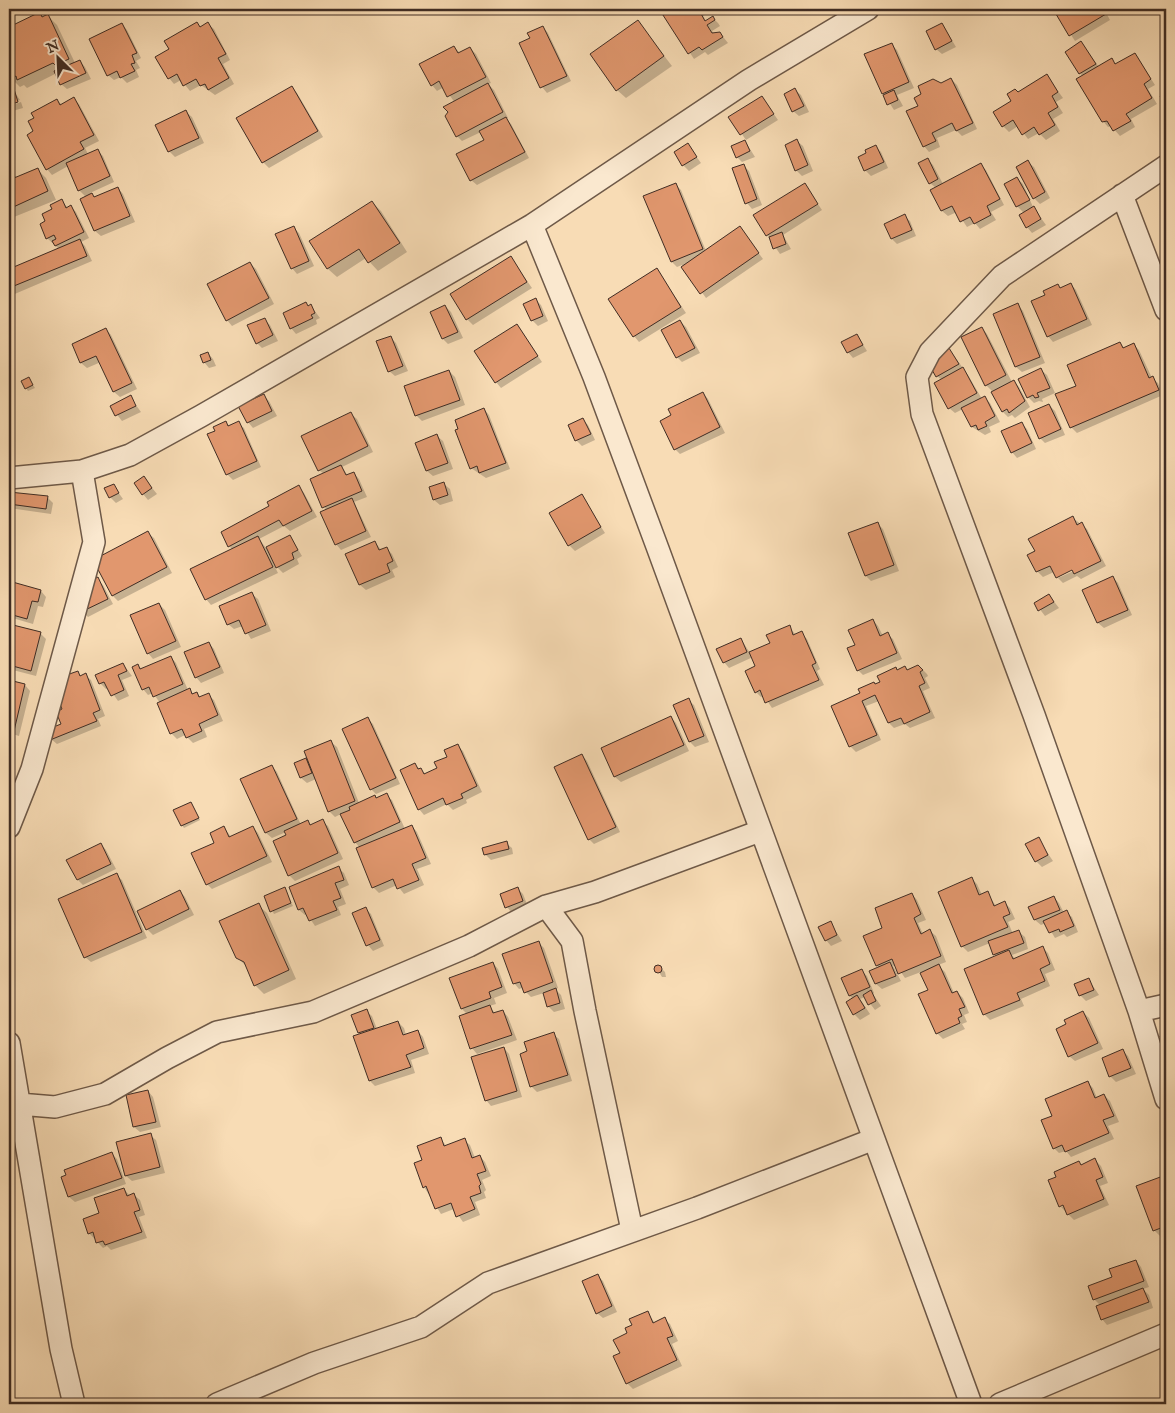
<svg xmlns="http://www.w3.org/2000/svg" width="1175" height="1413" font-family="'IM FELL English',serif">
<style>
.shadow{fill:#0003}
.building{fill:#e1976e;stroke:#402d24}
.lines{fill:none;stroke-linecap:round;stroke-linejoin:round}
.street-casing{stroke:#6e5948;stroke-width:24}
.street{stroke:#fae8cf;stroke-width:21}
</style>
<rect width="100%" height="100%" fill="#f8dcb5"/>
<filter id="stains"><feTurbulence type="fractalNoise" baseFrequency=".004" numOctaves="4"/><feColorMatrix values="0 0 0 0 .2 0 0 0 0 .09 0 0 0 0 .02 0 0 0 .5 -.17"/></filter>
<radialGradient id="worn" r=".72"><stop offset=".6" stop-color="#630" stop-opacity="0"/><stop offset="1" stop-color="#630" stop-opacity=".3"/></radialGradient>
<path class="shadow" d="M669,9H711L712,11L703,16L706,21L712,17L718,23L720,26L712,31L714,34L720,33L728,43L708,55L705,52L694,59L663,12Z
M1054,9H1104L1110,20L1075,41Z
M39,14L44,18L48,16L57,25L75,63L80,61L85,67L91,79L67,89L61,84L57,73L27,88L24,85L20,87L11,78L9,73V67L12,66L9,59V28Z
M638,22L672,66L626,98L617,90Z
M122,24L127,30L141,58L136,61L140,68L136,70L139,77L127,83L121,77L114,80L108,75Z
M197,24L201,28L208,24L214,29L230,60L223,64L234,84L215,95L201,85L190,91L181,80L174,84L169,78L171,50Z
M942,24L956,47L942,54L936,49Z
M543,27L548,33L571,81L547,93L542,87L531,38Z
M1081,43L1099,67L1111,60L1117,65L1135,54L1155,85L1148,89L1157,104L1131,119L1135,127L1120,136L1111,126L1108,127L1103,121L1083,77L1066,52Z
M891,44L897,50L914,88L897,95L903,106L894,110L883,93Z
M454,47L460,53L470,48L476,54L491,83L488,84L494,90L508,118H506L511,124L529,158L477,185L471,180L485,140L481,132L462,141L457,136L455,103L444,87L437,91L432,85Z
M1047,76L1063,98L1056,102L1063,113L1053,119L1060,131L1046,140L1039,133L1028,139L1018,126L1009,132L1003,126L1018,93Z
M951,79L957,85L977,129L962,136L956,130L937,138L940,147L929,152L924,146L919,107L941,84Z
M292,88L297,93L323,137L269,168L263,162L238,118Z
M13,90L20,100L9,104V92Z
M795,90L801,95L809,112L799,116L793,111Z
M762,97L778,120L746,140L730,117Z
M74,99L79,104L99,141L85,148L88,154L97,150L103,156L114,182L90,193L95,198L118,188L123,194L135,222L101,236L95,231L81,199L86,197L79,190L68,166L52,175L47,169L35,132L57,100L62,105Z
M21,102L23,108L9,112V106Z
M186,112L192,117L204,143L175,157L169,151Z
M745,141L755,157L742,162L737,157Z
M797,141L803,146L813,171L802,176L796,170Z
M688,145L701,163L689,171L683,165Z
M876,147L881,152L888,168L871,176L865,170Z
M927,159L933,165L943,184L981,165L986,170L1004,205L991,212L996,220L980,229L975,223L967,227L957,212L948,216L942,211L932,190L936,188L930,183Z
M1028,162L1034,167L1050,198L1040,204L1034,198Z
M743,165L749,171L762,205L752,209L747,203Z
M37,169L46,178L56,200L9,219V171L18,178Z
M1017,178L1023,184L1033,207L1046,225L1032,233L1027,227L1024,213L1017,206Z
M675,184L681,190L706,251L740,228L763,259L706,298L682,265L677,267L672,262Z
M805,185L822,210L783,235L791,249L780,254L767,235Z
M62,201L68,208L71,207L76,212L89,238L81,242L85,246L92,261L10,296L9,271L59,249L47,238V222Z
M372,202L381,211L407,252L378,271L366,258L337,277L328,269L311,242Z
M904,216L910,221L916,236L897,244L892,239Z
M293,227L299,233L314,266L297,274L292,268Z
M511,258L532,288L473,325L467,319Z
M250,263L256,269L274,304L232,326L227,320Z
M657,270L686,313L639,342L634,336Z
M1071,284L1076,290L1092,325L1053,342L1048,336L1047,295L1058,286L1061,289Z
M536,300L541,305L548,321L538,326L532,320Z
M1018,305L1023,311L1045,363L1022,372L1016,367Z
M311,306L320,318L316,320L317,324L296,334L291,328Z
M445,306L451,312L463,338L448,344L443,339Z
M264,319L270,325L278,341L262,348L257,343Z
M680,321L686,327L700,353L682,362L677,357Z
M517,325L542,362L501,388L496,382Z
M982,328L987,334L1012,382L1014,381L1019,387L1030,407L1015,418L1012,415L1008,417L1003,412L992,391L986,385Z
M106,329L111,335L137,389L120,397L114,392L101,362L87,368L81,363L73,345Z
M857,335L867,351L853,358L848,352Z
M390,337L396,343L408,371L395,376L389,371Z
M1120,343L1125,349L1134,345L1139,350L1152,378L1158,383L1163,395L1077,433L1071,427L1078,386Z
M949,349L968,375L982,399L984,397L990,403L1000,422L989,427L991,432L985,435L972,427L963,409L955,413L949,408L942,380L937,376Z
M208,353L213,359L216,366L209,368L204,362Z
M1041,370L1047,375L1055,393L1042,399L1043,402L1039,401L1034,403L1028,397L1020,379Z
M449,371L455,377L465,405L422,421L416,415Z
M29,379L35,388L28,391L26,388Z
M703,393L708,399L725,433L680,454L675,449Z
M263,395L269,401L277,416L253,428L248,422Z
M130,397L141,412L122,421L111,407Z
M1049,405L1055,411L1065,435L1045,443L1040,438Z
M484,409L489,415L510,469L486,478L471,468Z
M351,414L357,419L373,452L342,467L348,476L354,473L359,479L367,497L354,502L371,537L341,550L336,544L326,510L311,480L324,474L319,470Z
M583,420L588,425L595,440L582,446L576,440Z
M226,423L230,426L238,423L244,428L261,467L233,480L227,474Z
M1021,423L1027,429L1036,449L1017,458L1012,452Z
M437,436L443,441L453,469L433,476L427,471L417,443Z
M144,478L157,494L148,500L143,494Z
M444,484L450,489L453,501L440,505L434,500L431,488Z
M113,485L123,499L116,503L110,497Z
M299,487L304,493L317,517L290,531L284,526L259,539L266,548L290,536L302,556L297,559L299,564L283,573L273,563L278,573L211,605L206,599L233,550L229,546L271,507Z
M9,493L47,497L53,503L51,514L9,508Z
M581,496L605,533L575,551L569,545Z
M1073,518L1087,529L1106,566L1081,579L1077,576L1063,583L1058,578L1078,569L1077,566L1057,578L1054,572L1043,577L1038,572L1029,555Z
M877,523L883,529L899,571L871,581L866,576Z
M148,533L154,538L172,573L118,601L113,596Z
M375,542L382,551L387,549L392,554L398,567L392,570L395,577L366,590L360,585Z
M1113,577L1118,583L1132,615L1104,628L1098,623L1084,590Z
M97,579L103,585L113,604L88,617L82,611Z
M9,583L41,591L46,597L43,607L38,606L33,624L9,617Z
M252,594L258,599L271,631L251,639L243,626L234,629L228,624Z
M1049,595L1059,608L1045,616L1035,603Z
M159,604L165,610L181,647L153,659L148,653Z
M873,620L878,626L883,636L887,634L893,639L902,659L863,675L858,670L857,645Z
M9,625L40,633L46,639L36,676L9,669Z
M789,627L796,635L801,633L807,639L820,669L817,671L824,685L772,708L764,696L761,697L756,692L757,666L753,657L729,668L724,662L741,639L750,653L771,644Z
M209,643L214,649L224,673L201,683L196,677Z
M171,657L176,663L188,690L194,694L197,693L201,698L208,695L214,700L223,721L204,729L207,737L193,743L185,735L177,739L171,733L158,704L160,703L153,693L148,695L143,689L138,666L142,669Z
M123,664L132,676L122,680L129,696L118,701L109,688L106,689L100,683Z
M905,667L908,670L921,668L927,674L928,676L925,678L930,688L923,691L935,718L910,728L905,724L894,728L889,723L879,701L866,706L881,740L856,752L850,746L862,694Z
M77,672L82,677L85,675L91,680L105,716L98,719L101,726L57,744L51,739L63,725L64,710Z
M9,681L25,685L30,691L19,736L9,733Z
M688,700L694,705L709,742L695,747L690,742L675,706Z
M671,717L676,723L689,751L621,782L615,777L602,748Z
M368,719L373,724L400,784L376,794L371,789Z
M9,742L13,746L9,764Z
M331,742L337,747L359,803L386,795L392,800L405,829L412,826L417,832L431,864L417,869L424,885L404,894L397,885L379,893L373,887L360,848L355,842L341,814L335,817L329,811L316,779L307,783L301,778L295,764L308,759Z
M458,746L463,751L482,792L466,800L467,803L453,810L447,804L424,815L419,809L415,765L426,774L439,769Z
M582,755L587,761L620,832L594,844L589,839Z
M272,766L277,772L301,825L308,822L311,825L322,821L328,826L343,859L295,881L289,875L286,832L272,838L266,833L242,780Z
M191,803L200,820L184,828L182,825Z
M224,827L231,837L253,827L258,833L272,862L212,889L207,884L216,843Z
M1038,839L1053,861L1042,867L1036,861Z
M506,843L512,848L513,854L491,860L485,854Z
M101,844L106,850L116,869L83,885L78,880Z
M338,868L344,873L349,885L340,889L346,904L338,907L341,915L315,926L307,914L305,915L299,910L290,887Z
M116,875L122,880L147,938L91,962L85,957Z
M972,879L977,884L982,895L987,893L996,906L1005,903L1010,908L1015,919L1008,922L1013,934L1019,932L1025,937L1028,949L1012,955L1015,959L1043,948L1048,953L1055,970L1045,974L1050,986L1021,999L1024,1006L990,1020L984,1014L996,957L990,943L968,952L962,946Z
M284,889L293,906L274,914L265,896Z
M518,889L523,894L528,907L512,913L507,907Z
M180,891L185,897L194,915L153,935L147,929Z
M912,894L917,900L926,920L918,923L923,934L930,931L936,936L946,962L938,965L945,972L954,993L957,992L963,998L969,1013L964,1015L967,1022L962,1024L965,1029L943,1039L937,1033L929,990L921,972L905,978L896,965L893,966L901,981L882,989L876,984L879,968L877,965L884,928Z
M1054,897L1059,903L1064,913L1066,912L1072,917L1078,932L1067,937L1064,934L1055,938L1046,923L1041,925L1035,920L1030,907Z
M258,905L267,913L296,979L264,994L255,985L246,966L237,957Z
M366,909L371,914L384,946L373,951L368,945Z
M830,922L842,941L831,946L826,940Z
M539,943L544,948L558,988L555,989L561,995L565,1009L554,1012L548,1006L544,993L531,997L522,988L519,989L514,983Z
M493,963L498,969L507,993L494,998L496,1004L489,1006L495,1013L503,1011L508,1017L517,1040L477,1054L472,1048L467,1014L462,1009Z
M656,967H660L665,972L666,977H662Z
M862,971L867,976L874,993L873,994L881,1006L875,1010L865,997L860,999L870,1014L860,1020L854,1014L853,999L850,996Z
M1089,980L1099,995L1086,1001L1080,995Z
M366,1011L372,1016L377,1029L398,1022L404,1028L406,1035L418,1031L423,1037L429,1054L411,1060L415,1073L375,1086L370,1081L360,1035L353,1016Z
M1083,1012L1089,1018L1103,1049L1075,1061L1069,1056L1068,1025Z
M553,1034L559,1039L572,1081L537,1092L531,1086L529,1052Z
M504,1048L509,1054L522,1097L491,1106L486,1100Z
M1123,1051L1128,1056L1136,1074L1116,1082L1110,1076Z
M1087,1082L1093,1088L1097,1098L1104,1095L1110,1101L1119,1122L1108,1126L1114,1139L1071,1157L1066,1151L1059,1153L1054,1148L1053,1116Z
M148,1091L153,1097L161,1127L140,1132L134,1127Z
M150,1135L156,1140L165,1173L132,1181L126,1176L117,1143Z
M441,1139L447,1147L464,1140L470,1145L475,1158L480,1156L485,1162L491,1176L482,1180L486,1190L484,1192L486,1198L475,1202L480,1215L463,1222L454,1209L441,1214L424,1187V1160Z
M112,1154L117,1159L126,1184L75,1202L69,1197L62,1178Z
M1095,1160L1101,1166L1108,1183L1100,1186L1109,1205L1074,1220L1061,1207L1069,1204L1060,1206L1058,1178L1079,1163L1082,1165Z
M1163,1177L1166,1180V1233L1160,1236L1154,1230Z
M124,1189L130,1196L134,1195L140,1200L145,1215L139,1217L147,1238L111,1250L107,1246L103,1248L89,1233L101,1213Z
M1136,1261L1141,1267L1149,1287L1143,1289L1149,1295L1153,1308L1107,1325L1102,1319L1101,1306L1094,1299L1114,1278Z
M597,1275L603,1281L617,1312L603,1318L597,1313Z
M647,1312L655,1323L664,1319L670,1324L678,1341L672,1344L682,1366L633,1389L627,1383L621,1354L633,1325Z"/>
<path class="building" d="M666,9H702L699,10L705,21L713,16L715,20L707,25L712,33L720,32L723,37L702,50L699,47L688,54L661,12Z
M1053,9H1103L1106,14L1069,36Z
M40,12L42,17L48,14L69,59L55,65L53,63L17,80L16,76L10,79L9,27Z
M638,20L664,56L616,91L590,54Z
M197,22L200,27L208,22L226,54L218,58L229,78L208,90L205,84L200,86L196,79L183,86L177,74L168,79L155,57L169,49L164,41Z
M122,23L137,53L132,55L135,63L131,64L135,71L120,78L117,71L107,76L89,39Z
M942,23L952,41L935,50L926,31Z
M543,26L567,76L540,88L519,43L530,38L527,33Z
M1081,41L1096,64L1079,74L1065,52Z
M892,43L909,82L882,94L864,54Z
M454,46L458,53L470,47L486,77L447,97L439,81L431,86L419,64Z
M1135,53L1151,79L1144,84L1152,98L1126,114L1131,121L1113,131L1107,121L1102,122L1076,79L1112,58L1115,64Z
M80,60L86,73L60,85L54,71Z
M1047,74L1058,92L1052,96L1058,107L1048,113L1055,125L1039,135L1034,127L1022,135L1013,120L1002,127L993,112L1011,101L1007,94L1015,89L1018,92Z
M951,78L973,123L956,131L952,123L932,133L936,141L923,147L906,111L918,106L914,98L921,94L918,86L933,79L941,83Z
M488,83L503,112L456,137L445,116L448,112L443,107Z
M292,86L318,131L262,163L236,118Z
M795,88L804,106L792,112L784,94Z
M14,89L18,102L9,105V90Z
M894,90L898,100L887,105L883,95Z
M1166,92V105L1160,96Z
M762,96L774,114L740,135L728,117Z
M74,97L94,135L80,142L84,149L46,170L27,135L33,131L28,121L34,118L31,113L57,99L60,105Z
M186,110L199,138L168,152L155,125Z
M506,117L525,152L470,181L456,154L484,140L479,131Z
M797,139L808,165L795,171L785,145Z
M745,140L750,151L736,158L731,146Z
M688,143L697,157L682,166L674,152Z
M876,145L884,162L864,171L858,157L866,153L865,150Z
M98,149L110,176L78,191L66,163Z
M928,158L938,179L929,184L918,163Z
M1028,160L1045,192L1033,199L1016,167Z
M981,163L1000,199L987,206L991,215L974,224L970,217L960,222L952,206L941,211L930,190Z
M744,164L757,199L745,204L732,168Z
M38,168L48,191L9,209V169L14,178Z
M1017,177L1030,200L1016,207L1004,184Z
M676,183L703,249L671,262L643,196Z
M805,183L818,204L766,236L753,215Z
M118,187L130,216L94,231L80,199L92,193L94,197Z
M62,199L66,208L71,205L84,232L55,246L52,241L56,239L54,235L46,239L40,224L45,221L42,214L52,209L50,205Z
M372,201L400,243L368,263L359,249L327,269L309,241Z
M1034,206L1041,219L1026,228L1019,215Z
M905,214L912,230L891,239L884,224Z
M294,226L309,261L291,269L275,234Z
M740,226L759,253L700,294L681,267Z
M782,232L786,244L773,249L769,237Z
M80,239L87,256L9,288V269Z
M511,256L527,282L466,320L450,294Z
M250,262L269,298L226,321L207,284Z
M657,268L681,307L633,337L608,299Z
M1071,283L1087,319L1047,337L1031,301L1045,295L1043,291L1058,284L1060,288Z
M536,298L543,316L531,321L523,304Z
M306,302L308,306L311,304L315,313L311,315L313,318L290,329L283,313Z
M1018,303L1040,357L1015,367L993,314Z
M445,305L458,332L442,339L430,312Z
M265,318L273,335L256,344L247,325Z
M680,320L695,348L676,358L661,330Z
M517,324L538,356L495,383L474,351Z
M982,327L1006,375L985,386L961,337Z
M106,328L132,383L113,392L96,356L80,363L72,344Z
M857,334L863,345L847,353L841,342Z
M391,336L403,366L388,372L376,341Z
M1120,342L1123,348L1134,343L1149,378L1153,376L1159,390L1070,428L1055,394L1076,386L1067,365Z
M949,348L959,364L936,377L927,361Z
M208,352L211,360L203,363L200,355Z
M963,367L977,393L948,409L934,383Z
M1041,368L1050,388L1037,393L1039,397L1035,398L1033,395L1027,398L1018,379Z
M449,370L460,400L415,416L404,386Z
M29,377L33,385L25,389L21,381Z
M1014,380L1025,401L1009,413L1007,409L1002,412L991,392Z
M703,392L720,427L674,450L660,421L671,415L668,409Z
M264,394L272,411L247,423L238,406Z
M131,395L136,406L115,416L110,406Z
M985,396L995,416L985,422L987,426L978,430L976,425L971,427L961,408Z
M1049,404L1061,429L1039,439L1028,413Z
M484,408L506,463L479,473L477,466L470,469L455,430L458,429L455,420Z
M351,412L368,446L318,471L301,436Z
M583,418L591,434L575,441L568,425Z
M226,421L228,426L239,421L257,461L226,475L207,434L215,431L213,427Z
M1022,422L1032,443L1011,453L1001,431Z
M437,434L448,463L426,471L415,443Z
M341,465L346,475L354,472L362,491L322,508L310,479Z
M144,476L152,488L142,495L134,483Z
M444,482L448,495L433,500L429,487Z
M114,484L119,493L109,498L104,488Z
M299,485L312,511L283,526L279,520L228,547L221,532L269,506L267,502Z
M9,492L48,496L46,509L9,504Z
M582,494L601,527L568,546L549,513Z
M352,498L366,531L335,545L320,512Z
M1073,516L1077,525L1082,522L1101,561L1074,574L1072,570L1056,578L1050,566L1036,572L1027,555L1035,551L1028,539Z
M878,522L894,565L865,576L848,533Z
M148,531L167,567L112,596L93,560Z
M290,535L298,550L292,553L294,559L276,568L266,547Z
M258,536L273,567L205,600L190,569Z
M375,541L379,550L387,547L393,561L387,564L390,572L359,585L345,554Z
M1113,576L1128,610L1097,623L1082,590Z
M98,577L108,599L81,612L85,583Z
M9,581L41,590L38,602L32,601L27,619L9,614Z
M252,592L266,625L245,634L239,620L227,625L219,606Z
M1049,594L1054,602L1038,611L1034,603Z
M159,603L176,641L147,654L130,615Z
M873,619L880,636L888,632L897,653L857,671L847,648L855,645L848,630Z
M9,624L41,632L31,671L9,665Z
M790,625L793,635L802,631L816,663L812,665L819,680L765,703L760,690L755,693L745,671L755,666L749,652L770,643L766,635Z
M741,638L747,652L723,663L716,649Z
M209,642L220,667L195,678L184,652Z
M171,656L183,684L153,697L149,687L142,690L132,667L138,664L140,669Z
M123,663L127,671L118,675L124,690L111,696L104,682L99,684L95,675Z
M918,665L923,670L920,672L925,683L919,686L930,712L904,724L901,718L888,723L875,695L862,701L877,735L849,747L831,706L860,693L858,689L874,682L875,684L880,682L877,676L896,667L897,670L905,666L907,670Z
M78,671L80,676L86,673L100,710L93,713L97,721L50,740L46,730L61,724L56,712L62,709L57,697L58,678Z
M9,680L25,684L14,731L9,730Z
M190,688L192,694L197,692L199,697L209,693L218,715L199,724L202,731L186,738L182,729L170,734L157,703Z
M689,698L704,736L689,742L673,705Z
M671,716L684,745L614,777L601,748Z
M368,717L396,778L370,790L342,729Z
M331,740L355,801L328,812L304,751Z
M458,744L477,786L461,794L463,798L446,805L443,798L418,810L400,770L415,763L418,769L421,768L424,774L437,768L434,762L447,757L444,750Z
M582,754L616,827L588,840L554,767Z
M306,758L312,773L300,778L294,763Z
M272,765L297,819L265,833L240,779Z
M387,793L400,822L354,843L340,814L350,810L349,807L375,795L376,798Z
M191,802L199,818L181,826L173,810Z
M323,819L338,853L288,876L273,841L286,835L284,831L308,820L310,825Z
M412,825L426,858L412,864L419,880L397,889L393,879L372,888L356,848Z
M224,826L229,837L253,826L267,856L206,885L191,853L214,843L210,833Z
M1039,837L1048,855L1035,862L1025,844Z
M507,841L509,849L484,855L482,848Z
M101,843L111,864L77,880L66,860Z
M339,866L344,880L335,883L341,898L333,901L337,910L309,921L303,908L298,910L289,887Z
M117,873L142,932L84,958L58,899Z
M972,877L979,895L988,891L994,906L1005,901L1010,914L1003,917L1008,927L961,947L938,892Z
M285,887L291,903L270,912L264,896Z
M518,887L523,901L505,908L500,894Z
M180,890L189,909L146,930L137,911Z
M912,893L921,914L914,918L921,934L930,929L941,956L898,974L892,959L876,966L863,936L882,928L875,908Z
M1054,896L1060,910L1034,920L1028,907Z
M259,903L289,970L254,986L244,962L236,958L219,921Z
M366,907L380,940L366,946L352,913Z
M1067,910L1074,926L1060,932L1059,929L1049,933L1043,921Z
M831,921L837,935L825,941L818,927Z
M1019,930L1024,943L993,955L988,941Z
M539,941L553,982L524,993L520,982L513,984L502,954Z
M1043,946L1050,964L1040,969L1045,981L1017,993L1020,1000L983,1015L964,969L1009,950L1013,959Z
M493,962L502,987L489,992L491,998L461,1009L449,978Z
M890,962L896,976L875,984L869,971Z
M939,964L952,993L957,991L965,1007L959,1009L962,1016L958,1018L960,1023L936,1034L918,994L928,990L920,973Z
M654 969a4 4 0 1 1 8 0a4 4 0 1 1-8 0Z
M862,969L870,987L849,996L841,978Z
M1089,978L1094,990L1079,996L1074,984Z
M556,988L560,1003L547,1007L543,993Z
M871,990L876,1001L868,1005L863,995Z
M857,995L865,1008L853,1015L846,1002Z
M490,1005L493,1013L503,1010L512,1035L470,1049L459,1016Z
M367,1009L374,1028L358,1033L351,1015Z
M1083,1011L1098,1043L1068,1057L1056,1029L1066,1024L1064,1020Z
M398,1021L403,1035L418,1030L424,1048L406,1055L411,1067L369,1081L353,1036Z
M554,1032L568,1075L530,1087L520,1054L527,1051L524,1042Z
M1166,1034V1051L1160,1036Z
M504,1047L517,1091L485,1101L471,1057Z
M1123,1049L1131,1068L1109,1077L1102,1058Z
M1088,1081L1095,1098L1104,1094L1114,1116L1103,1120L1109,1133L1065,1152L1062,1145L1053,1149L1041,1120L1052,1116L1045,1099Z
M148,1090L156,1122L133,1127L126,1095Z
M151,1133L160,1167L125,1176L116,1142Z
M441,1137L444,1146L465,1138L472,1158L480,1155L486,1171L477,1174L481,1184L479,1186L481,1193L470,1197L475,1209L456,1217L451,1203L435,1209L426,1186L423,1188L414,1163L422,1160L417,1146Z
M112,1152L122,1178L68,1197L61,1177L66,1175L64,1170Z
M1095,1158L1103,1177L1096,1180L1104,1199L1067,1215L1063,1205L1059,1207L1048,1180L1056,1177L1054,1172L1079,1161L1081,1165Z
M1163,1176L1166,1184V1226L1153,1231L1136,1186Z
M124,1188L127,1196L134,1193L140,1210L134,1212L142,1232L105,1245L103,1241L96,1243L93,1232L88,1234L83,1219L99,1213L94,1198Z
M1136,1260L1144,1281L1093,1300L1088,1286L1112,1277L1109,1269Z
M598,1274L612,1306L596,1314L582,1281Z
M1143,1288L1149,1302L1101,1320L1096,1306Z
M648,1311L653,1323L665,1317L673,1336L667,1338L677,1360L626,1384L613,1356L620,1353L613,1340L627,1333L625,1328L632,1325L629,1319Z"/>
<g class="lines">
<defs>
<path id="street" d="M1166,166L1002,276L930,352L917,377L922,414L1034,715L1139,1011L1166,1099
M1122,195L1166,310
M532,225L594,377L658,549L971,1404
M9,478L82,471L130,455L201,416L532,225L749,80L868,9
M9,827L32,769L94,542L82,471
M546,906L572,941L585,1011L632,1230
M1139,1011L1166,1005
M9,1043L61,1349L74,1404
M19,1104L55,1107L105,1094L167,1058L217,1032L313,1012L469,946L546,906L595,892L760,831
M217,1404L314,1363L421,1327L488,1283L697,1208L874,1139
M1000,1404L1166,1334"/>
</defs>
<use href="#street" class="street-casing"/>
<use href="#street" class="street"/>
</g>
<rect width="1175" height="1413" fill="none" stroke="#f8dcb5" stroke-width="30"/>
<rect x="10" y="10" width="1155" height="1393" fill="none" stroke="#402d24" stroke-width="2.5"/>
<rect x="15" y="15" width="1145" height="1383" fill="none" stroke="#402d24"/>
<g transform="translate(58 58) rotate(336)" stroke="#fae8cf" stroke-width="4" paint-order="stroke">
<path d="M0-4L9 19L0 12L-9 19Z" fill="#402d24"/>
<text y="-8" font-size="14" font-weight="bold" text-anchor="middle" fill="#402d24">N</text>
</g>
<rect width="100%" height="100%" filter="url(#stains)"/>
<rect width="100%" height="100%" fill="url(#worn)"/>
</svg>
